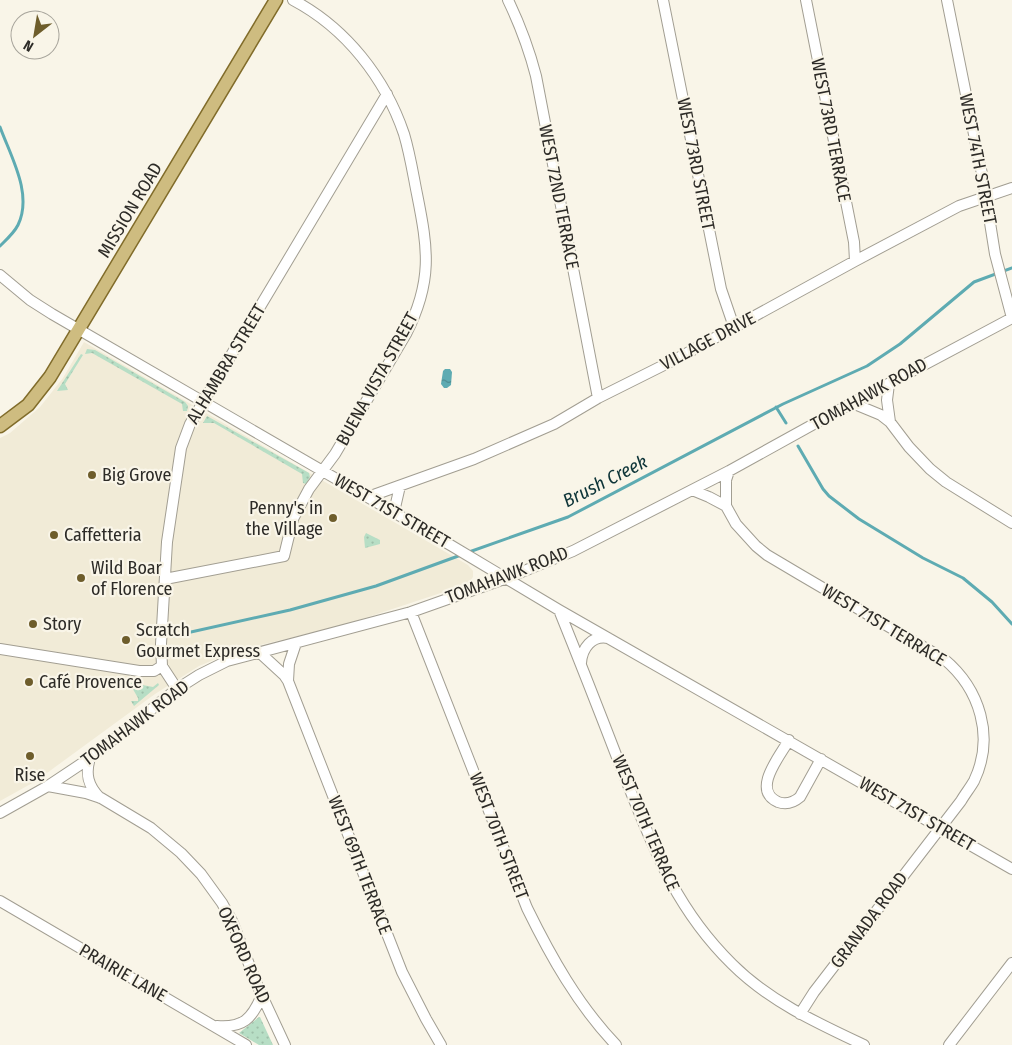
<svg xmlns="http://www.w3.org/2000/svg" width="1012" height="1045" font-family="'Fira Sans Condensed',sans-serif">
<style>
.built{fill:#f1ebd7}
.grass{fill:url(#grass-dots)}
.water{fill:url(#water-ripples)}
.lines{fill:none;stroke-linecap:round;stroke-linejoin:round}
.stream{stroke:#5eabb2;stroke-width:3}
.minor-casing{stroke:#a29e92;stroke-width:12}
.major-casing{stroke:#816c2a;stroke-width:15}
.minor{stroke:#fff;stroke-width:10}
.major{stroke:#cebc80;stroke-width:12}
.poi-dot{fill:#6e5d2b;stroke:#f9f5e8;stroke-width:2}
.labels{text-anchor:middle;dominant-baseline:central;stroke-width:4.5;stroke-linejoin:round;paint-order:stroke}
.street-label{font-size:18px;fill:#2d2b27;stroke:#f9f5e8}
.poi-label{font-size:18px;fill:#2d2b27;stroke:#f9f5e8;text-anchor:start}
.water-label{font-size:19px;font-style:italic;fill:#0c3337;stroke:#f9f5e8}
</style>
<defs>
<pattern id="grass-dots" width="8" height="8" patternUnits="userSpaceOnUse" patternTransform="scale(1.25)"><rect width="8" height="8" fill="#b7dec5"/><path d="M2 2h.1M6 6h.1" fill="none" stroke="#9ebfa9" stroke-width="1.8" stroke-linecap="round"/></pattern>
<pattern id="water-ripples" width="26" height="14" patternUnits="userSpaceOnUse" patternTransform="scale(1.25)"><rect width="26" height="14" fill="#5eabb2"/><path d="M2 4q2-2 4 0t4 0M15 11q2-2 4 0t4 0" fill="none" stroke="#4e8b91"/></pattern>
</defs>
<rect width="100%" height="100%" fill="#f9f5e8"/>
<path class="built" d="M84,342L468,565L473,571V577L468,584L344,625L235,651L199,666L155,694L36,781L0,801V438L10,433L40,407L63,378Z"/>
<path class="grass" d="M87,349L95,350L185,402L188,406L187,411H183L182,404L92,353L85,354Z
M81,354L83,355L65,384L68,390L57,391Z
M207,416L309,473L310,477L306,484L303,483L302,474L214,423H203Z
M366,533L380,540V544L365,548L364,537Z
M132,683L153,687L158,683L159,685L134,706L131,701H138V698L130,684Z
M259,1017H260L273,1045H259L239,1033Z"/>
<path class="water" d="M445,369H450L452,372L451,385L447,388H444L441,384L443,371Z"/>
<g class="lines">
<path class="stream" d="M0,127C11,157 33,194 18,225C14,233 6,240 0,246
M776,407L786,423
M798,446L823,489L829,496L859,519L923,558L963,578L992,602L1012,624
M469,552L568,517L783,404L867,366L900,344L974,282L1012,268
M173,636L290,610L376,586L461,555"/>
<defs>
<path id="minor" d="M508,0C520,25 529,49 536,76L598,398
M663,0L721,289L734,327
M806,0L854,242L855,261
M947,0L983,179L995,254L1012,318
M0,275L30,300L52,314L452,546L559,610L1012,869
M889,384L887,400L890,422
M852,403L881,415L890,422L909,447L930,469L946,482L1012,523
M729,471L726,480V506L736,524L756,546L767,555L799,574L944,659C980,689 995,737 974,781C970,788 965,794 961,801L814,992L800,1014
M692,490L709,497L726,506
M368,497L474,459L554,424L598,398L680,357L855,261L959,206L1012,188
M394,512L400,486
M165,579L284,556L293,519L309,489L335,454L406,334C433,281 428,249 417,194C413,174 410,154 404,134C385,78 346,28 293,0
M559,610C580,662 600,713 620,765C651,841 672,905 732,964C769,1001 817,1023 864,1045
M411,612L527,908C551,957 578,1005 616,1045
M0,649L139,671H154L162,666L177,689
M259,652L284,675L288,681L402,972L426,1019L441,1045
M581,663C582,648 592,635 608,638
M162,666L161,644L167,542L181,448L190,424L387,94
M288,681L289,664L296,643
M789,740C780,756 751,790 778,802C786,805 793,803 800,797L821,759
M90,758C85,774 88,786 100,798
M48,786L86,793L101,798L151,828L181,853L201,874L222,903L232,921L258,987L285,1045
M0,813L48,786L90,758L177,689L199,675L227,661L411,612L507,578L573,551L729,471L841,409L1012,318
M0,901L246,1045
M217,1026C243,1028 252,1019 262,995
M949,1045L1012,963"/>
<path id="major" d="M0,426L28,405L50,377L276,0"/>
</defs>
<use href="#minor" class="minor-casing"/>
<use href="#major" class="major-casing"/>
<use href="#minor" class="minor"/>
<use href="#major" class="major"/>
</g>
<g class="poi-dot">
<circle cx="92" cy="475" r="5"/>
<circle cx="333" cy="518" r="5"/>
<circle cx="54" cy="535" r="5"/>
<circle cx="81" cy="578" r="5"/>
<circle cx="33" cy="624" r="5"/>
<circle cx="126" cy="640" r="5"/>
<circle cx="29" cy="682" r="5"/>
<circle cx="30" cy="756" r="5"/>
</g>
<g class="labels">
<g class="street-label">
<text transform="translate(831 130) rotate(79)">WEST 73RD TERRACE</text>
<text transform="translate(978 159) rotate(79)">WEST 74TH STREET</text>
<text transform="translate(696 164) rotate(79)">WEST 73RD STREET</text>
<text transform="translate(559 197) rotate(79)">WEST 72ND TERRACE</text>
<text transform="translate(130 210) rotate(-59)">MISSION ROAD</text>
<text transform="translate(708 341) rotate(-28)">VILLAGE DRIVE</text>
<text transform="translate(226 364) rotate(-59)">ALHAMBRA STREET</text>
<text transform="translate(377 379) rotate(-61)">BUENA VISTA STREET</text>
<text transform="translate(869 394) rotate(-29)">TOMAHAWK ROAD</text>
<text transform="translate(392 511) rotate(30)">WEST 71ST STREET</text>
<text transform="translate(507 575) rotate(-21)">TOMAHAWK ROAD</text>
<text transform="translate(884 625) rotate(31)">WEST 71ST TERRACE</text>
<text transform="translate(135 723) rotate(-37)">TOMAHAWK ROAD</text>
<text transform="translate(917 814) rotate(30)">WEST 71ST STREET</text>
<text transform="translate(646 823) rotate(67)">WEST 70TH TERRACE</text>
<text transform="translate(499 836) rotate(69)">WEST 70TH STREET</text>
<text transform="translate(360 865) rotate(69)">WEST 69TH TERRACE</text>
<text transform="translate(869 920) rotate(-53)">GRANADA ROAD</text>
<text transform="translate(244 955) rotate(66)">OXFORD ROAD</text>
<text transform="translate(123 973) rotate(30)">PRAIRIE LANE</text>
</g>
<g class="poi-label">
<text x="102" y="475">Big Grove</text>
<text x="323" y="508" text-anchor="end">Penny's in<tspan x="323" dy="21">the Village</tspan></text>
<text x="64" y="535">Caffetteria</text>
<text x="91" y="568">Wild Boar<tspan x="91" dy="21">of Florence</tspan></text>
<text x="43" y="624">Story</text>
<text x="136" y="630">Scratch<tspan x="136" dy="21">Gourmet Express</tspan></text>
<text x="39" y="682">Café Provence</text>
<text x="30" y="775" text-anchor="middle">Rise</text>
</g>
<g class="water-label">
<text transform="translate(605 481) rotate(-27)">Brush Creek</text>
</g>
</g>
<g transform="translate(35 35) rotate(211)"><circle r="24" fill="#f9f5e8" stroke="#a7a49b"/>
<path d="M0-4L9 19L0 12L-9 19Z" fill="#6e5d2b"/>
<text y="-8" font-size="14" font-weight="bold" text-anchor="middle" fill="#2d2b27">N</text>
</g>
</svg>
